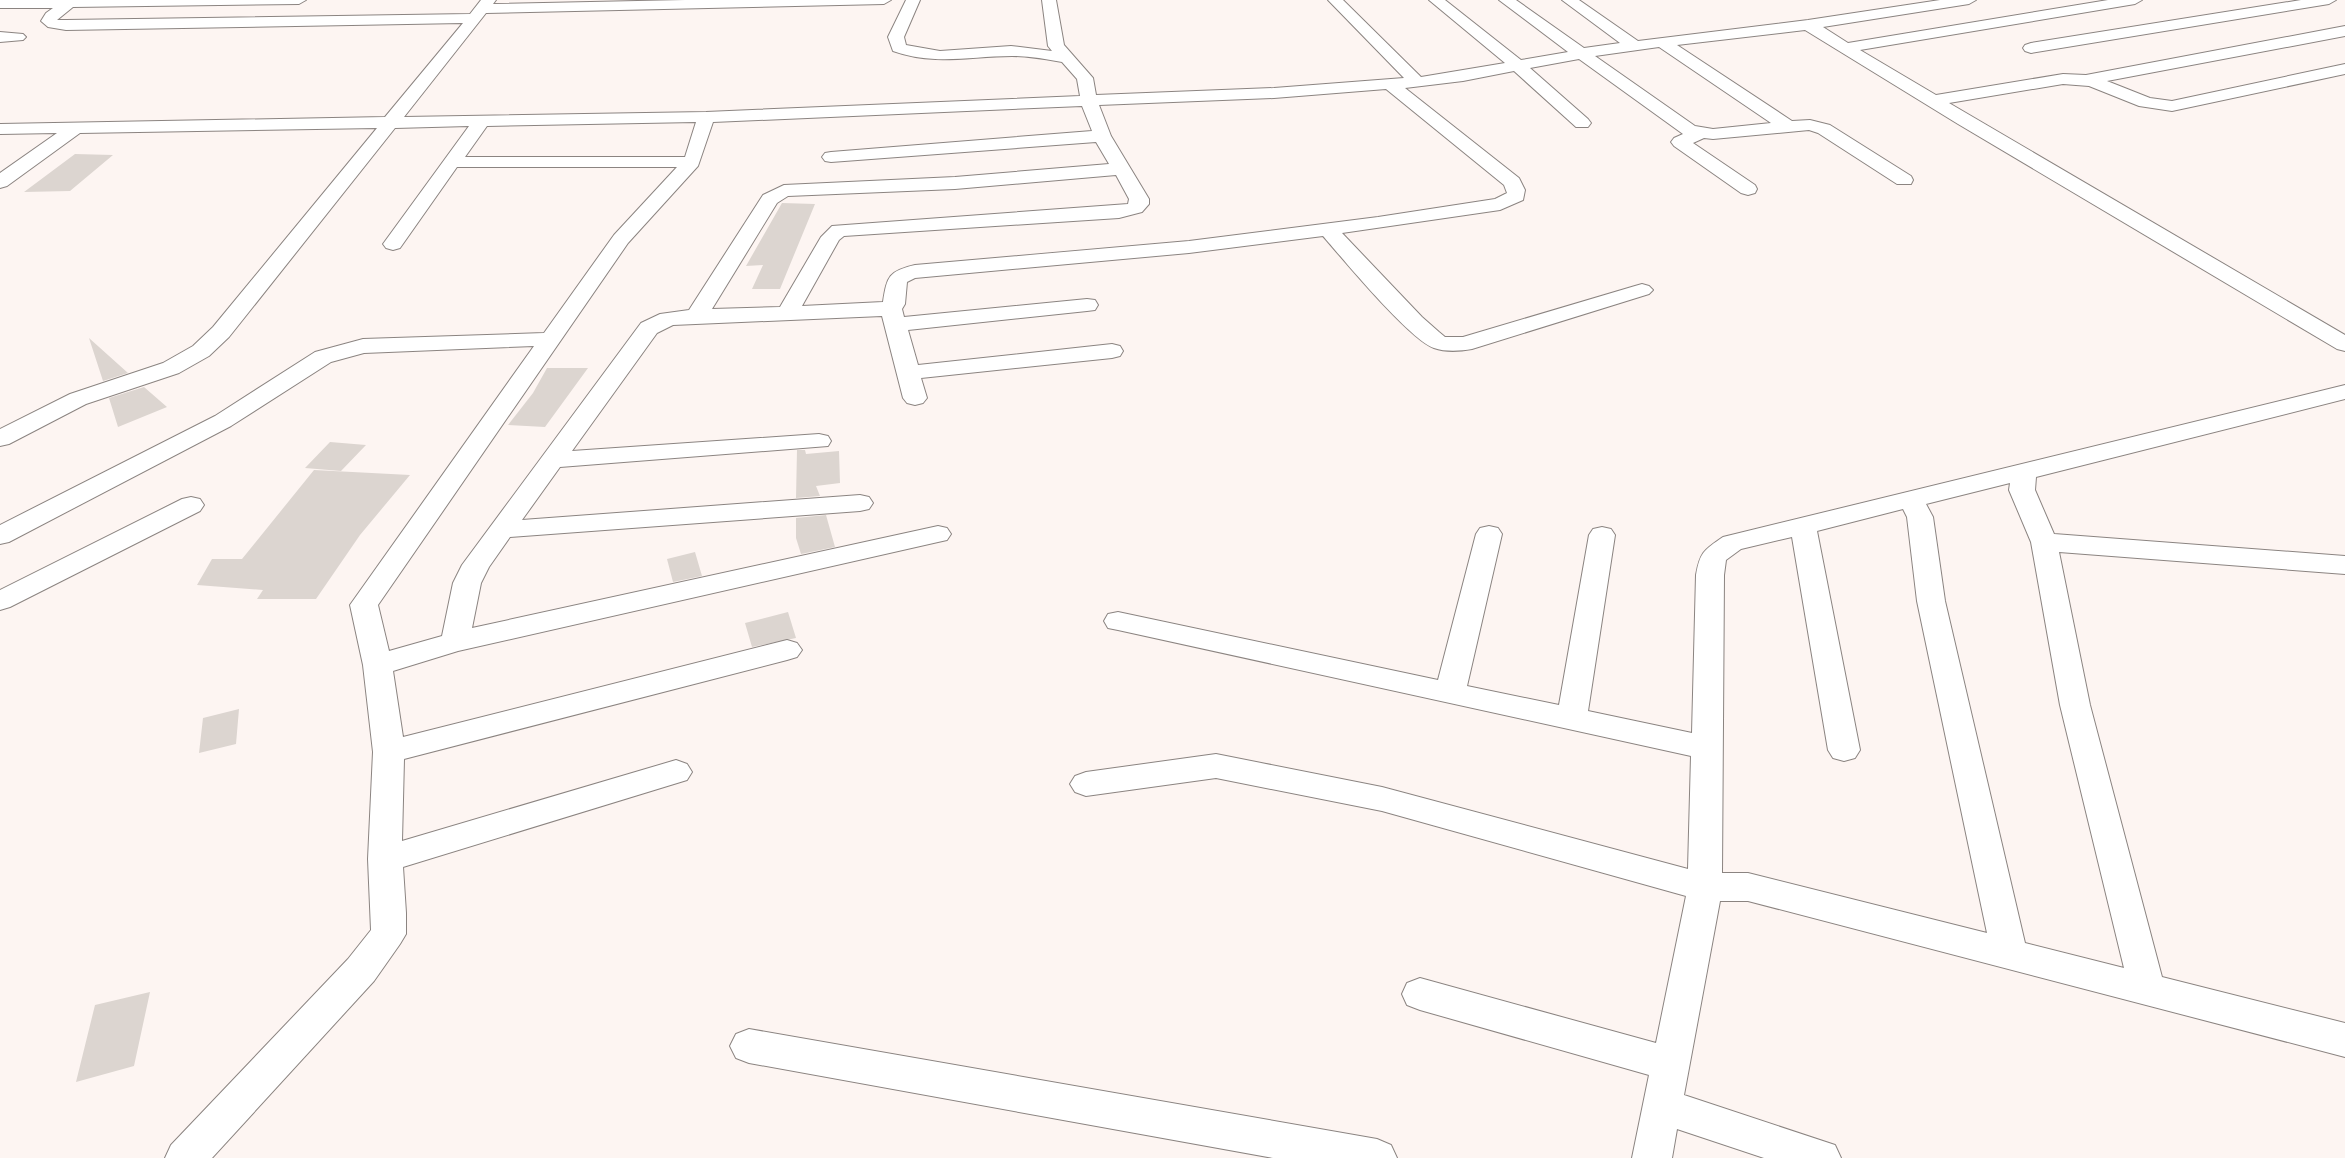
<svg xmlns="http://www.w3.org/2000/svg" width="2345" height="1158" font-family="'Source Serif 4',serif">
<style>
.building{fill:#dcd5d0}
.lines{fill:none;stroke-linecap:round;stroke-linejoin:round}
.minor-casing{stroke:#8b8481;stroke-width:2}
.minor{fill:#fff;fill-rule:evenodd}
</style>
<rect width="100%" height="100%" fill="#fdf5f2"/>
<path class="building" d="M75,154L113,155L70,191L24,192Z
M782,203L815,204L780,289H752L763,265L746,266Z
M89,338L128,373L103,381Z
M547,368H588L545,427L508,425L533,393Z
M144,387L167,407L118,427L109,398Z
M330,442L366,445L341,471L305,468Z
M797,450H805L806,454L839,451L840,483L816,486L820,496L796,498Z
M314,470L410,475L360,535L316,599H257L263,590L197,585L212,559H242Z
M826,515L835,547L801,554L796,538V518Z
M695,552L702,576L673,582L667,559Z
M788,612L796,638L752,647L745,623Z
M239,709L236,744L199,753L203,718Z
M150,992L134,1066L76,1082L95,1005Z"/>
<g class="lines">
<defs>
<path id="minor" d="M0,0H306L299,4L73,7L57,20H66L470,14L481,0H496L493,4L685,0H891L884,4L486,13L404,117L706,112L1080,96L1077,79L1062,62C1045,59 1029,56 1012,56C969,56 936,66 893,51L888,37L906,0H920L904,37L906,45L940,51L1011,46L1052,51L1048,46L1042,0H1056L1064,45L1093,78L1096,95L1274,88L1404,78L1328,0H1343L1421,77L1505,63L1429,0H1445L1521,60L1568,52L1499,0H1516L1584,48L1620,43L1562,0H1579L1638,41L1808,20L1940,0H1976L1969,4L1823,27L1848,43L2108,0H2142L2135,4L1860,50L1936,95L2063,74L2086,75L2345,26V36L2107,81L2150,98L2172,101L2345,64V74L2172,111L2139,106L2089,86L2063,84L1949,103L2345,335V351L2337,349L1958,124L1805,30L1677,45L1792,121L1810,120L1830,125L1911,176L1913,180L1911,184H1897L1818,133L1809,130L1713,139L1704,138L1693,143L1755,185L1757,189L1755,193L1748,195L1741,193L1674,146L1671,142L1674,138L1683,134L1579,59L1530,68L1588,119L1591,123L1588,127H1576L1514,71L1463,81L1405,88L1519,178L1525,190L1523,200L1500,210L1342,233L1422,317L1439,332L1445,337H1463L1635,286L1642,284L1649,286L1653,290L1649,294L1472,349C1461,351 1445,352 1434,348C1410,340 1343,259 1323,236L1189,253L915,278L907,282L905,304L902,309L904,317L1087,299L1095,300L1098,305L1095,310L1087,311L908,330L918,365L1112,344L1120,346L1123,351L1120,356L1112,358L921,378L927,398L923,403L915,405L907,403L903,398L882,316L673,325L657,333L572,451L819,434L828,436L831,441L828,446L560,467L522,520L860,495L869,497L873,503L869,509L860,511L510,537L489,567L481,583L472,628L938,526L947,528L951,534L947,540L938,542L458,651L393,671L403,737L787,640L797,643L802,650L797,657L787,660L404,759L402,841L676,760L687,764L692,772L687,780L403,867L406,913V934L400,944L374,981L212,1158H165L171,1145L348,959L371,930L368,859L373,752L363,665L350,605L534,346L364,353L331,362L231,426L9,542L0,544V525L215,416L315,352L363,339L544,333L614,235L677,167H457L400,248L393,250L386,248L383,244L469,126L395,128L229,337L209,356L179,373L86,404L9,444L0,446V429L70,394L163,363L193,346L213,327L377,128L80,133L7,186L0,188V173L57,133L0,134V124L385,117L463,23L66,30L48,27L41,21L46,13L53,8H0ZM1659,47L1771,123L1713,129L1695,126L1595,56ZM1386,89L1504,185L1507,193L1495,199L1378,217L1189,241L915,265C889,271 887,276 883,302L802,306L839,240L844,236L1119,218L1142,212L1149,204V199L1111,136L1099,105L1274,98ZM1082,106L1092,131L831,152L825,153L822,157L825,161L831,162L1096,142L1109,164L955,177L784,185L763,195L689,310L660,314L641,323L462,565L453,583L442,636L389,651L378,605L628,243L698,166L713,122ZM696,122L685,157H465L487,126ZM1116,175L1129,199L1128,204L832,226L821,237L780,307L712,309L777,203L788,196L955,189Z
M2301,0H2336L2329,4L2031,53L2025,51L2023,48L2025,45L2031,43Z
M0,32L23,34L26,37L23,40L0,42Z
M2345,385V399L2036,477L2035,490L2054,534L2345,556V574L2059,552L2090,705L2162,977L2345,1023V1057L1748,901H1720L1684,1095L1835,1145L1841,1158H1764L1677,1129L1672,1158H1632L1649,1075L1420,1010L1407,1005L1402,994L1407,983L1420,978L1656,1043L1686,896L1382,811L1216,778L1086,796L1075,792L1070,784L1075,776L1086,772L1216,754L1382,787L1688,869L1691,756L1118,630L1108,628L1104,621L1108,614L1118,612L1438,680L1476,534L1480,528L1489,526L1498,528L1502,534L1467,686L1559,705L1589,535L1593,529L1602,527L1611,529L1615,535L1588,711L1692,733L1696,575C1700,552 1704,550 1723,537ZM2010,483L2009,490L2031,542L2060,705L2124,968L2025,943L1945,601L1933,517L1926,504ZM1903,509L1907,517L1917,601L1987,933L1748,873H1722L1724,575L1726,560L1741,549L1792,537L1828,750L1833,758L1844,761L1855,758L1860,750L1817,531Z
M191,497L200,499L204,505L200,511L10,607L0,610V590L182,499Z
M749,1029L1377,1139L1391,1145L1397,1158H1273L749,1063L736,1058L730,1046L736,1034Z"/>
</defs>
<use href="#minor" class="minor-casing"/>
<use href="#minor" class="minor"/>
</g>
</svg>
